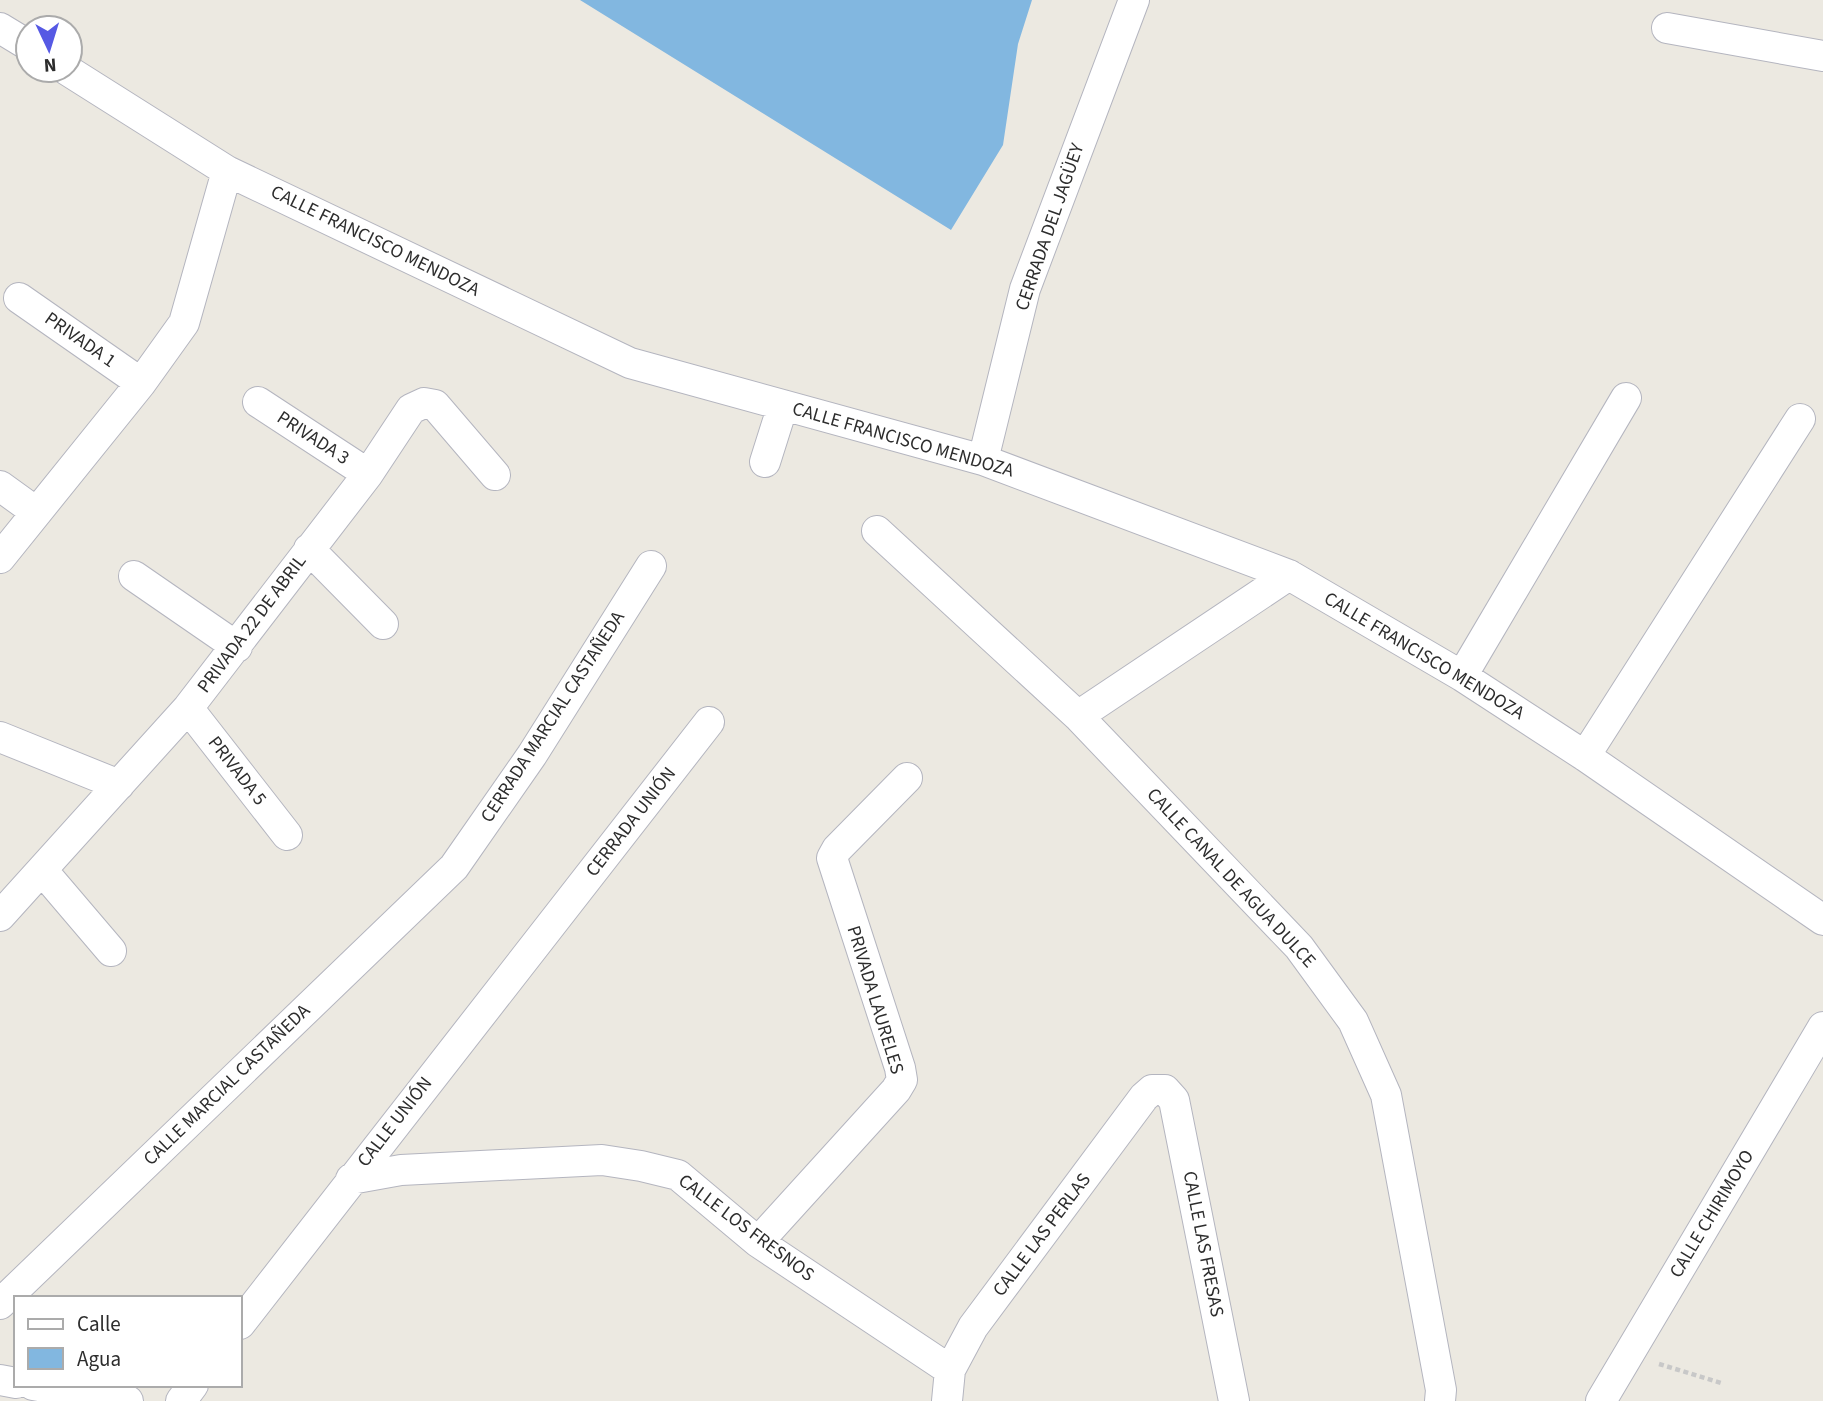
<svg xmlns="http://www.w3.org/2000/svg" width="1823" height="1401" font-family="'Source Sans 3',sans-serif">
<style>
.water{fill:#82b7e0}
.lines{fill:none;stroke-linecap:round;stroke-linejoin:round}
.street-casing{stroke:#b4b5bf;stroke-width:32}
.path{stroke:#c8c8c8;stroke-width:4.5;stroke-dasharray:5 3.5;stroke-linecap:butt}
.street{stroke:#fff;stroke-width:30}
.labels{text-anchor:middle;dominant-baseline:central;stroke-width:5;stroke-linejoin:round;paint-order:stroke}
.street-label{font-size:19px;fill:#2d2d2d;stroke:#fff}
</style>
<rect width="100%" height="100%" fill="#ece9e1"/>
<path class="water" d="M580,0H1032L1018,44L1003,145L951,230Z"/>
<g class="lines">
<defs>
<path id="street" d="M0,28L28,45
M1667,28L1823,56
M67,70L227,171L630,363L983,460L1289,575L1462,676L1585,756L1823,920
M19,298L141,383
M258,402L368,474
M983,460L1025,289L1134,0
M765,462L783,405
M0,486L36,512
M877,531L1078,716L1299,947L1353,1021L1386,1095L1441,1390L1440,1401
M309,549L383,624
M0,558L141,383L184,323L227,171
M134,576L237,647
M1462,676L1626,398
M188,708L287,835
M1078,716L1289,575
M0,737L119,785
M1585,756L1800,419
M42,870L111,951
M0,916L188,708L368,474L411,409L424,403L435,405L495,475
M351,1179L401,1170L602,1160L641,1166L678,1175L758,1242L950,1370
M758,1242L896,1090L902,1080L900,1068L832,858L837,849L907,778
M0,1304L454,867L532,755L651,566
M240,1324L709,722
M0,1380L16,1383
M33,1385L128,1401
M181,1401L193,1385
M947,1401L950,1370L973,1327L1144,1097L1152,1090H1165L1174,1100L1234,1401
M1601,1401L1823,1027"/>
</defs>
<use href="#street" class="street-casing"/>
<path class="path" d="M1659,1364L1721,1383"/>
<use href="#street" class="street"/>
</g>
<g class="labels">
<g class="street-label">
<text transform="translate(1050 227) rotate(-71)">CERRADA DEL JAGÜEY</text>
<text transform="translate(375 241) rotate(26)">CALLE FRANCISCO MENDOZA</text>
<text transform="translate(80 340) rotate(35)">PRIVADA 1</text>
<text transform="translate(313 438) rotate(33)">PRIVADA 3</text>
<text transform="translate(903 440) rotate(16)">CALLE FRANCISCO MENDOZA</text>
<text transform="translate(252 624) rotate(-53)">PRIVADA 22 DE ABRIL</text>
<text transform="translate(1424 656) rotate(31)">CALLE FRANCISCO MENDOZA</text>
<text transform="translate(553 717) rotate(-57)">CERRADA MARCIAL CASTAÑEDA</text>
<text transform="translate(237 771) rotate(52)">PRIVADA 5</text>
<text transform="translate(631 822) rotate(-52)">CERRADA UNIÓN</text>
<text transform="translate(1231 878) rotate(47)">CALLE CANAL DE AGUA DULCE</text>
<text transform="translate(875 1000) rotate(73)">PRIVADA LAURELES</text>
<text transform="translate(227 1085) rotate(-44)">CALLE MARCIAL CASTAÑEDA</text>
<text transform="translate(395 1122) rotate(-52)">CALLE UNIÓN</text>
<text transform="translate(1712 1214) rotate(-59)">CALLE CHIRIMOYO</text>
<text transform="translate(746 1228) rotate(37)">CALLE LOS FRESNOS</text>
<text transform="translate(1042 1235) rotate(-53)">CALLE LAS PERLAS</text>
<text transform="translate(1203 1244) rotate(79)">CALLE LAS FRESAS</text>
</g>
</g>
<rect x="14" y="1296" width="228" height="91" fill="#ffffff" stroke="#ababab" stroke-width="2"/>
<rect x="28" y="1319" width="35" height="10" fill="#ffffff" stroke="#ababab" stroke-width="2"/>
<text x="77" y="1331" font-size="21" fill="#2d2d2d">Calle</text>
<rect x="28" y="1348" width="35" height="21" fill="#82b7e0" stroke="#ababab" stroke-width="2"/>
<text x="77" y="1366" font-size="21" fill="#2d2d2d">Agua</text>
<g transform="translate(49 49) rotate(176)"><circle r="33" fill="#ffffff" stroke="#ababab" stroke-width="2"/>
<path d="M0-5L12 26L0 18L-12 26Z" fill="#5659e4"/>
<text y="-10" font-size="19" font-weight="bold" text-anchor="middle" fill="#2d2d2d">N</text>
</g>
</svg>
